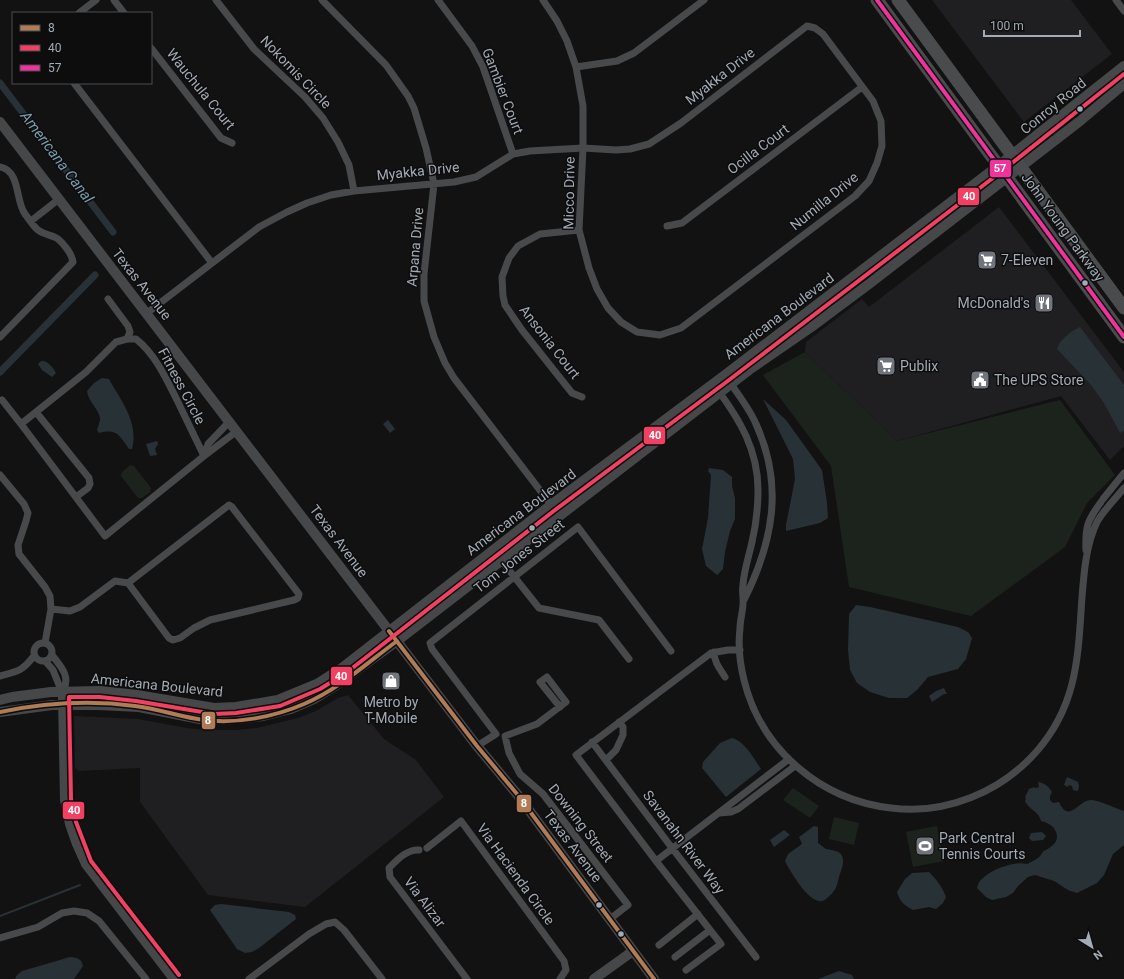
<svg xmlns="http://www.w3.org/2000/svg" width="1124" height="979" font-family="Roboto,sans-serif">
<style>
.built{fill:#1f1f21}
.green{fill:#1c231d}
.water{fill:#283136}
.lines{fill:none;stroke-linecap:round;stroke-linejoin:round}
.stream{stroke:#283136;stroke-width:2}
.canal{stroke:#283136;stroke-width:7}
.street{stroke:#47494b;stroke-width:7}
.secondary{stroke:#464749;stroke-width:10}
.highway{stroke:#494b4d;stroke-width:13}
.bus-1-casing{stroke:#0d0d0e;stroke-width:7}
.bus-2-casing{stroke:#0d0d0e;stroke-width:7}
.bus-3-casing{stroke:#0d0d0e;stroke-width:7}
.bus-1{stroke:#b07c57;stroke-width:4}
.bus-2{stroke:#f24062;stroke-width:4}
.bus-3{stroke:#ef339a;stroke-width:4}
.bus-dot{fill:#a3abb4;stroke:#0d0d0e;stroke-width:1.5}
.labels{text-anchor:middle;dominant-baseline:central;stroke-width:3;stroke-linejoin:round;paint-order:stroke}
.street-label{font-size:14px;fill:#a3abb4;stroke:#0d0d0e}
.poi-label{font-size:14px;fill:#a3abb4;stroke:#0d0d0e;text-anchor:start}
.water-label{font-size:15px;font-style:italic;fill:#7a9eaf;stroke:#0d0d0e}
.line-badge{stroke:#0d0d0e;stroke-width:1.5}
.badge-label{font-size:11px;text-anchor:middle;font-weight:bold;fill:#fff}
</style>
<rect width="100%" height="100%" fill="#121213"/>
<path class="built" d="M932,0H1071L1112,54L1024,122Z
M999,207L1124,372V446L1110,460L1061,396L897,441L805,352L806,342L862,299L869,307Z
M348,695L384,739L416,760L444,797L305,907L208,895L140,802V768L79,771L75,768L74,716L138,719L187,728L206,730H238L257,728L298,718L316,711L338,698Z"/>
<path class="green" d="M805,352L897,441L1060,400L1115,475L1087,503L1065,547L971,616L849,587L831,466L763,375Z
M130,465L134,466L151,488L150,492L142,498H138L121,476L122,472Z
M793,788L819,806L810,818L783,800Z
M834,817L859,823L854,845L829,839Z
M937,826L944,861L913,867L906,832Z"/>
<path class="water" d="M1080,327L1124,385V431L1120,433L1104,403L1091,385L1057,349C1059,340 1071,331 1080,327Z
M41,361C47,360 53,367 56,373L52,377L42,370L38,364Z
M102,378L109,379C121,401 139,422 132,449H129C120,436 117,428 99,433L97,430C98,427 99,424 100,420C101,411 88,402 87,391L94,383Z
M763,399L786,420L822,470L827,503L828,518L820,523L786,531V525L795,479L793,459Z
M388,420L395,429L390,433L383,424Z
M157,441L158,444L155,449L157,455L150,456L146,444Z
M709,468L723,470L732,477V486L735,498V519L730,531L725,552L723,569L717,575L706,566L702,549L708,518L711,475L708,471Z
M856,605L870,607L958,627L968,632L972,638L966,659L958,669L928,677L917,690L907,698H889L870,692L857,683L850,670L848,650L849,614Z
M944,688L947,694H944L932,702L929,696L936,691Z
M732,738C745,741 754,759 761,769L726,797L702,768L703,762L720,743Z
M1067,777L1078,782L1079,786L1078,791L1073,790L1072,786L1069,785L1068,787L1064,785Z
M1038,782C1045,783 1049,787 1052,792L1050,796V800L1053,803L1059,802C1069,824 1078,801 1090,800C1099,800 1115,808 1124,811V845L1113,854L1104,875L1097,883L1077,893L1068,890L1054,881L1035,875L1028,877L1018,886L1013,893L1006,897L992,900L986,897L977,888C978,884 979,881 982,879C992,869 1013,861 1027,864C1031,862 1035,860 1038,858C1041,856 1042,852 1044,851C1051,847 1060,842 1056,832C1053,825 1048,823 1041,821C1039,811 1029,810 1025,801L1026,798L1025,797L1029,789L1034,787L1035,788L1039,787Z
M814,826L818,827V843C821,845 823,847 826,849C830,850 840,850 842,856C845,862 841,871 839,877C837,887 835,892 827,898C826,899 823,901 822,901C809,904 790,871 785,861L788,854L802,844L799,837Z
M784,830L790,835L774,847L770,840Z
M1042,832L1046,836L1043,840L1032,841L1029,838L1031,833Z
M929,872C936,879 943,888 946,897L943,903L936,909L929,907L913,910C904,905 900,902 897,892L905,879L912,873Z
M221,904L289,912L295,915L296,919L259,948L252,952L245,953L237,949L210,910L215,905Z
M70,957C78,958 81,958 83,966L74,979H15L17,975L22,971Z
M839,971L852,975L854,979H818Z"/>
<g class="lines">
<path class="stream" d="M0,916L80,885"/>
<path class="canal" d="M0,83L113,232
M0,372L95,275"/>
<path class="street" d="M114,0L124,13
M216,0L254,49L305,97L323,118L338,142L349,165L354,191
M322,0L386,65L408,96L414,108L426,148L434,184L424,274V301L434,337L445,363L454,378L559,515
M438,0L472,46L483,67L513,154
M1116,0L1124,11
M79,13L96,0
M151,48L221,138L232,143
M576,67L617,61L634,53L704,0
M74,83L212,263
M0,167C21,171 15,201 25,214C29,219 33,226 38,230C44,235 53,235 58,239C64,244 72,254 73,262L0,337
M31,221L59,199
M667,226L682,223L862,87
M579,230L540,234L518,246L509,258L502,277L503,296L505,305L522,330L572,393L582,397
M108,299L128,326L130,332L127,339
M147,313L259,227L287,212L307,203L331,195L354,191L454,182L476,177L513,154L530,151L583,148L616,150L630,149L649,144L681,123L807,26L815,28L823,34L873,101L881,121L882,146L877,163L869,181L855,196L681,328L660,335L637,332L621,322L608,308L597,289L589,268L579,230L583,148V106L576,67L567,41L557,21L543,0
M728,380C738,394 749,408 756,424C784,485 773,542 744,600
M717,389C740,420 758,450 758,490C758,507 756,525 752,542C749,556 744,570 743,585C742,590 743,594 743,599C744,609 740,618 740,628C738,645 740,664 744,680C761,750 821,800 891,808C946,815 1001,792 1037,751C1078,704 1078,655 1082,597C1084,572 1086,545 1097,522C1103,511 1116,498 1124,488
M2,400L21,424
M36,412L89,478L90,484L88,488L76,497
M204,456C195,437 186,419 177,400C166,378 155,354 136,339H127L116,342L86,372L21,424L105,536L204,456L237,431
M204,456L208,444L230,421
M0,475L24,504L28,513L26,521L18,545L19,554L45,587L50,596L51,609L45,643
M1103,499L1124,473
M229,505L232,507L299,594L298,598L294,600L210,620L194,628L180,638L173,640L169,638L128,583Z
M1086,550C1085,527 1087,521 1101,502
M501,560L539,608L599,620L629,659
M51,609L70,611L80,607L115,581L128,583
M34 652a9 9 0 1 1 18 0a9 9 0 1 1-18 0Z
M714,652C714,662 720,669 725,677
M45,661L53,670L59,685L63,691C71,676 61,667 52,655
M0,676C19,671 22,671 34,656
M560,707L540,682L547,677L566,702L537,724L505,736L509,753L520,774L543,794L628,905L610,919
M592,742L672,848L756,957
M477,746L496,734L432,649L430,643L578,527L671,651
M606,760L616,750L623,735V727L619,722
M719,813L731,812L738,809L795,766
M427,848L461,821L564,961L566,970L560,979
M419,850C407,849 397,860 389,868L390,877L467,979
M656,861L789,759
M0,938L38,927L62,913L74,911L87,913L99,921L146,979
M659,945L698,914
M675,957L710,930
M686,970L721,944L656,861L576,755L711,653L728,650H740
M249,979L309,934L326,924L335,922L344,930L382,979"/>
<path class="secondary" d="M0,122L477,746L517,794L654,979
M63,698L65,800L70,824L77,844L86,864L174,979
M0,700L12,697L51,692L100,691L137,695L214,708L236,707L278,700L317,684L342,668L551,505L725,375L998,166L1124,66
M0,712L52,705H98L139,707L205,720L236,719L263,716L291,709L314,699L335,686L397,641L749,370L810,328L869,284L1080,121L1124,84
M594,979L633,951"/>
<path class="highway" d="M877,0L1124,337
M898,0L1124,308"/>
<defs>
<path id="bus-1" d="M389,631L477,746L517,794L654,979
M0,712C44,703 90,700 135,706C159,709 181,717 204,720C237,724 274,717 304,704C339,689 367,663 397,641"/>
<path id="bus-2" d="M179,975L91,861L76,822L71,799L69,697H100L136,701L214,714L236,713L280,706L320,689L346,673L555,510L729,380L1002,171L1124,74"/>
<path id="bus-3" d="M877,0L1124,337"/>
</defs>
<use href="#bus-1" class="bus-1-casing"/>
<use href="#bus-2" class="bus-2-casing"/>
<use href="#bus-3" class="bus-3-casing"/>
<use href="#bus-1" class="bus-1"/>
<use href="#bus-2" class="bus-2"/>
<use href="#bus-3" class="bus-3"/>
</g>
<defs>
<symbol id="supermarket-square" viewBox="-11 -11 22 22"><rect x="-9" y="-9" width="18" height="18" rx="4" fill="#70757c" stroke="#0d0d0e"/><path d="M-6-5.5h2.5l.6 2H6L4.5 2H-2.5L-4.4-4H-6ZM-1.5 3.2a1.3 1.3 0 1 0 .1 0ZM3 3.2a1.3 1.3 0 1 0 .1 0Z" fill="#fff"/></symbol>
<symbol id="restaurant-square" viewBox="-11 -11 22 22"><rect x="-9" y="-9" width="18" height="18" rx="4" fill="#70757c" stroke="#0d0d0e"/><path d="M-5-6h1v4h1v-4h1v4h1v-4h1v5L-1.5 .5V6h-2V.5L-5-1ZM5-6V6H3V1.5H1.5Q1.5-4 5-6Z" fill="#fff"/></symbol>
<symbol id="civic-square" viewBox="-11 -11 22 22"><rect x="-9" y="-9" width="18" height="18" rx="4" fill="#70757c" stroke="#0d0d0e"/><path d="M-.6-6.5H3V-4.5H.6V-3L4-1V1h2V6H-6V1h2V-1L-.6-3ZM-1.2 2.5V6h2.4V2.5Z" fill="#fff"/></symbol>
<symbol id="shop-square" viewBox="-11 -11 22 22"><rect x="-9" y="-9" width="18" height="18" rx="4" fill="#70757c" stroke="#0d0d0e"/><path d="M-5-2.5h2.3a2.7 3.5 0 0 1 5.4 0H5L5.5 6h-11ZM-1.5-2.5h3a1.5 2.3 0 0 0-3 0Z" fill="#fff"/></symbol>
<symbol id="stadium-square" viewBox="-11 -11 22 22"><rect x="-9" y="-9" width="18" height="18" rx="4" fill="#70757c" stroke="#0d0d0e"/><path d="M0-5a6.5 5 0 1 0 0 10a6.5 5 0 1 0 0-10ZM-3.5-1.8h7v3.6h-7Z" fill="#fff"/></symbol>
</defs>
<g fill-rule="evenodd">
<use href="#supermarket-square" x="976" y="249" width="22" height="22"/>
<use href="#restaurant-square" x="1033" y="292" width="22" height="22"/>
<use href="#supermarket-square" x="875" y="355" width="22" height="22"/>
<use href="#civic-square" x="969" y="369" width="22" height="22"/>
<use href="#shop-square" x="380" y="670" width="22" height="22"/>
<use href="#stadium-square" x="914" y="835" width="22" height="22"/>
</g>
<g class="bus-dot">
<circle cx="1080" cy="109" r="3.5"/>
<circle cx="1085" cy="283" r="3.5"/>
<circle cx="532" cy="528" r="3.5"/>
<circle cx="599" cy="905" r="3.5"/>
<circle cx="621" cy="934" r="3.5"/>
</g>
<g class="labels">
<g class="street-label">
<text transform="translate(296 72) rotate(46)">Nokomis Circle</text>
<text transform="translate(720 76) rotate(-38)">Myakka Drive</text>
<text transform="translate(201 89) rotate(51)">Wauchula Court</text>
<text transform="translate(503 91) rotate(69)">Gambier Court</text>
<text transform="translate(1053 106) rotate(-39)">Conroy Road</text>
<text transform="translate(758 149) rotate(-37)">Ocilla Court</text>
<text transform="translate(418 171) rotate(-6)">Myakka Drive</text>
<text transform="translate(569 193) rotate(-89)">Micco Drive</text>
<text transform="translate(824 201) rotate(-39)">Numilla Drive</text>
<text transform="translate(1063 227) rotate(54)">John Young Parkway</text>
<text transform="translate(415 247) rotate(-85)">Arpana Drive</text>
<text transform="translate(142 284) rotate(52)">Texas Avenue</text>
<text transform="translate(779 316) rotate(-37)">Americana Boulevard</text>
<text transform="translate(550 342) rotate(52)">Ansonia Court</text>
<text transform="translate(182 386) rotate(62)">Fitness Circle</text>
<text transform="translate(521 512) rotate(-37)">Americana Boulevard</text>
<text transform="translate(339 541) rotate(53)">Texas Avenue</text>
<text transform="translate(519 556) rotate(-38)">Tom Jones Street</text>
<text transform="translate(157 685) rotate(6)">Americana Boulevard</text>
<text transform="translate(581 823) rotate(52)">Downing Street</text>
<text transform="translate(684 842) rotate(53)">Savanahn River Way</text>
<text transform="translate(573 846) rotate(53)">Texas Avenue</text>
<text transform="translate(516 874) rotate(54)">Via Hacienda Circle</text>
<text transform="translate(425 902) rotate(53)">Via Alizar</text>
</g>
<g class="poi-label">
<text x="1001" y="260">7-Eleven</text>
<text x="1030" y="303" text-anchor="end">McDonald's</text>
<text x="900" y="366">Publix</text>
<text x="994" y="380">The UPS Store</text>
<text x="391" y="702" text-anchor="middle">Metro by<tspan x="391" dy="16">T-Mobile</tspan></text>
<text x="939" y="838">Park Central<tspan x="939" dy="16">Tennis Courts</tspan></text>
</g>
<g class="water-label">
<text transform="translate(57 157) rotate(53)">Americana Canal</text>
</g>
</g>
<g class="line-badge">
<rect x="989" y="159" width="23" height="19" rx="4" fill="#ef339a"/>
<rect x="957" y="187" width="23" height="19" rx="4" fill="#f24062"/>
<rect x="643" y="426" width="23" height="19" rx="4" fill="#f24062"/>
<rect x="330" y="666" width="23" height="20" rx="4" fill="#f24062"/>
<rect x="201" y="711" width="15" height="19" rx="4" fill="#b07c57"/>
<rect x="516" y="794" width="16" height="19" rx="4" fill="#b07c57"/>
<rect x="62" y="801" width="23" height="19" rx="4" fill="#f24062"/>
</g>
<g class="badge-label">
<text x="1000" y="172">57</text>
<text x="969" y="200">40</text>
<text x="655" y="439">40</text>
<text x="341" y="680">40</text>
<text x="208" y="724">8</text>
<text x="524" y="807">8</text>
<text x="74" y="814">40</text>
</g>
<rect x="12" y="12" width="140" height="72" fill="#0d0d0e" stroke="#494c50"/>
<rect x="20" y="25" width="20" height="6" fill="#b07c57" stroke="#494c50"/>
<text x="48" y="32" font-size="12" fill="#a3abb4">8</text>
<rect x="20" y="45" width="20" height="6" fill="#f24062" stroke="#494c50"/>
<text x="48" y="52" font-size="12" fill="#a3abb4">40</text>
<rect x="20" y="65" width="20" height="6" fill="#ef339a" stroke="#494c50"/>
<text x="48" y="72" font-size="12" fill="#a3abb4">57</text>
<g transform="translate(1092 947) rotate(143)" stroke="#0d0d0e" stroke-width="3" paint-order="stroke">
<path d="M0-3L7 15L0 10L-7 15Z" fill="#a3abb4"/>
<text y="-6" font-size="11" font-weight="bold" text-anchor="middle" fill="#a3abb4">N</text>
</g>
<path d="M984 30v6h96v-6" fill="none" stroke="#a3abb4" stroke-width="2"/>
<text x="990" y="30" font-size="12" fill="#a3abb4" stroke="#0d0d0e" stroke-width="3" paint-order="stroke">100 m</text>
</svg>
